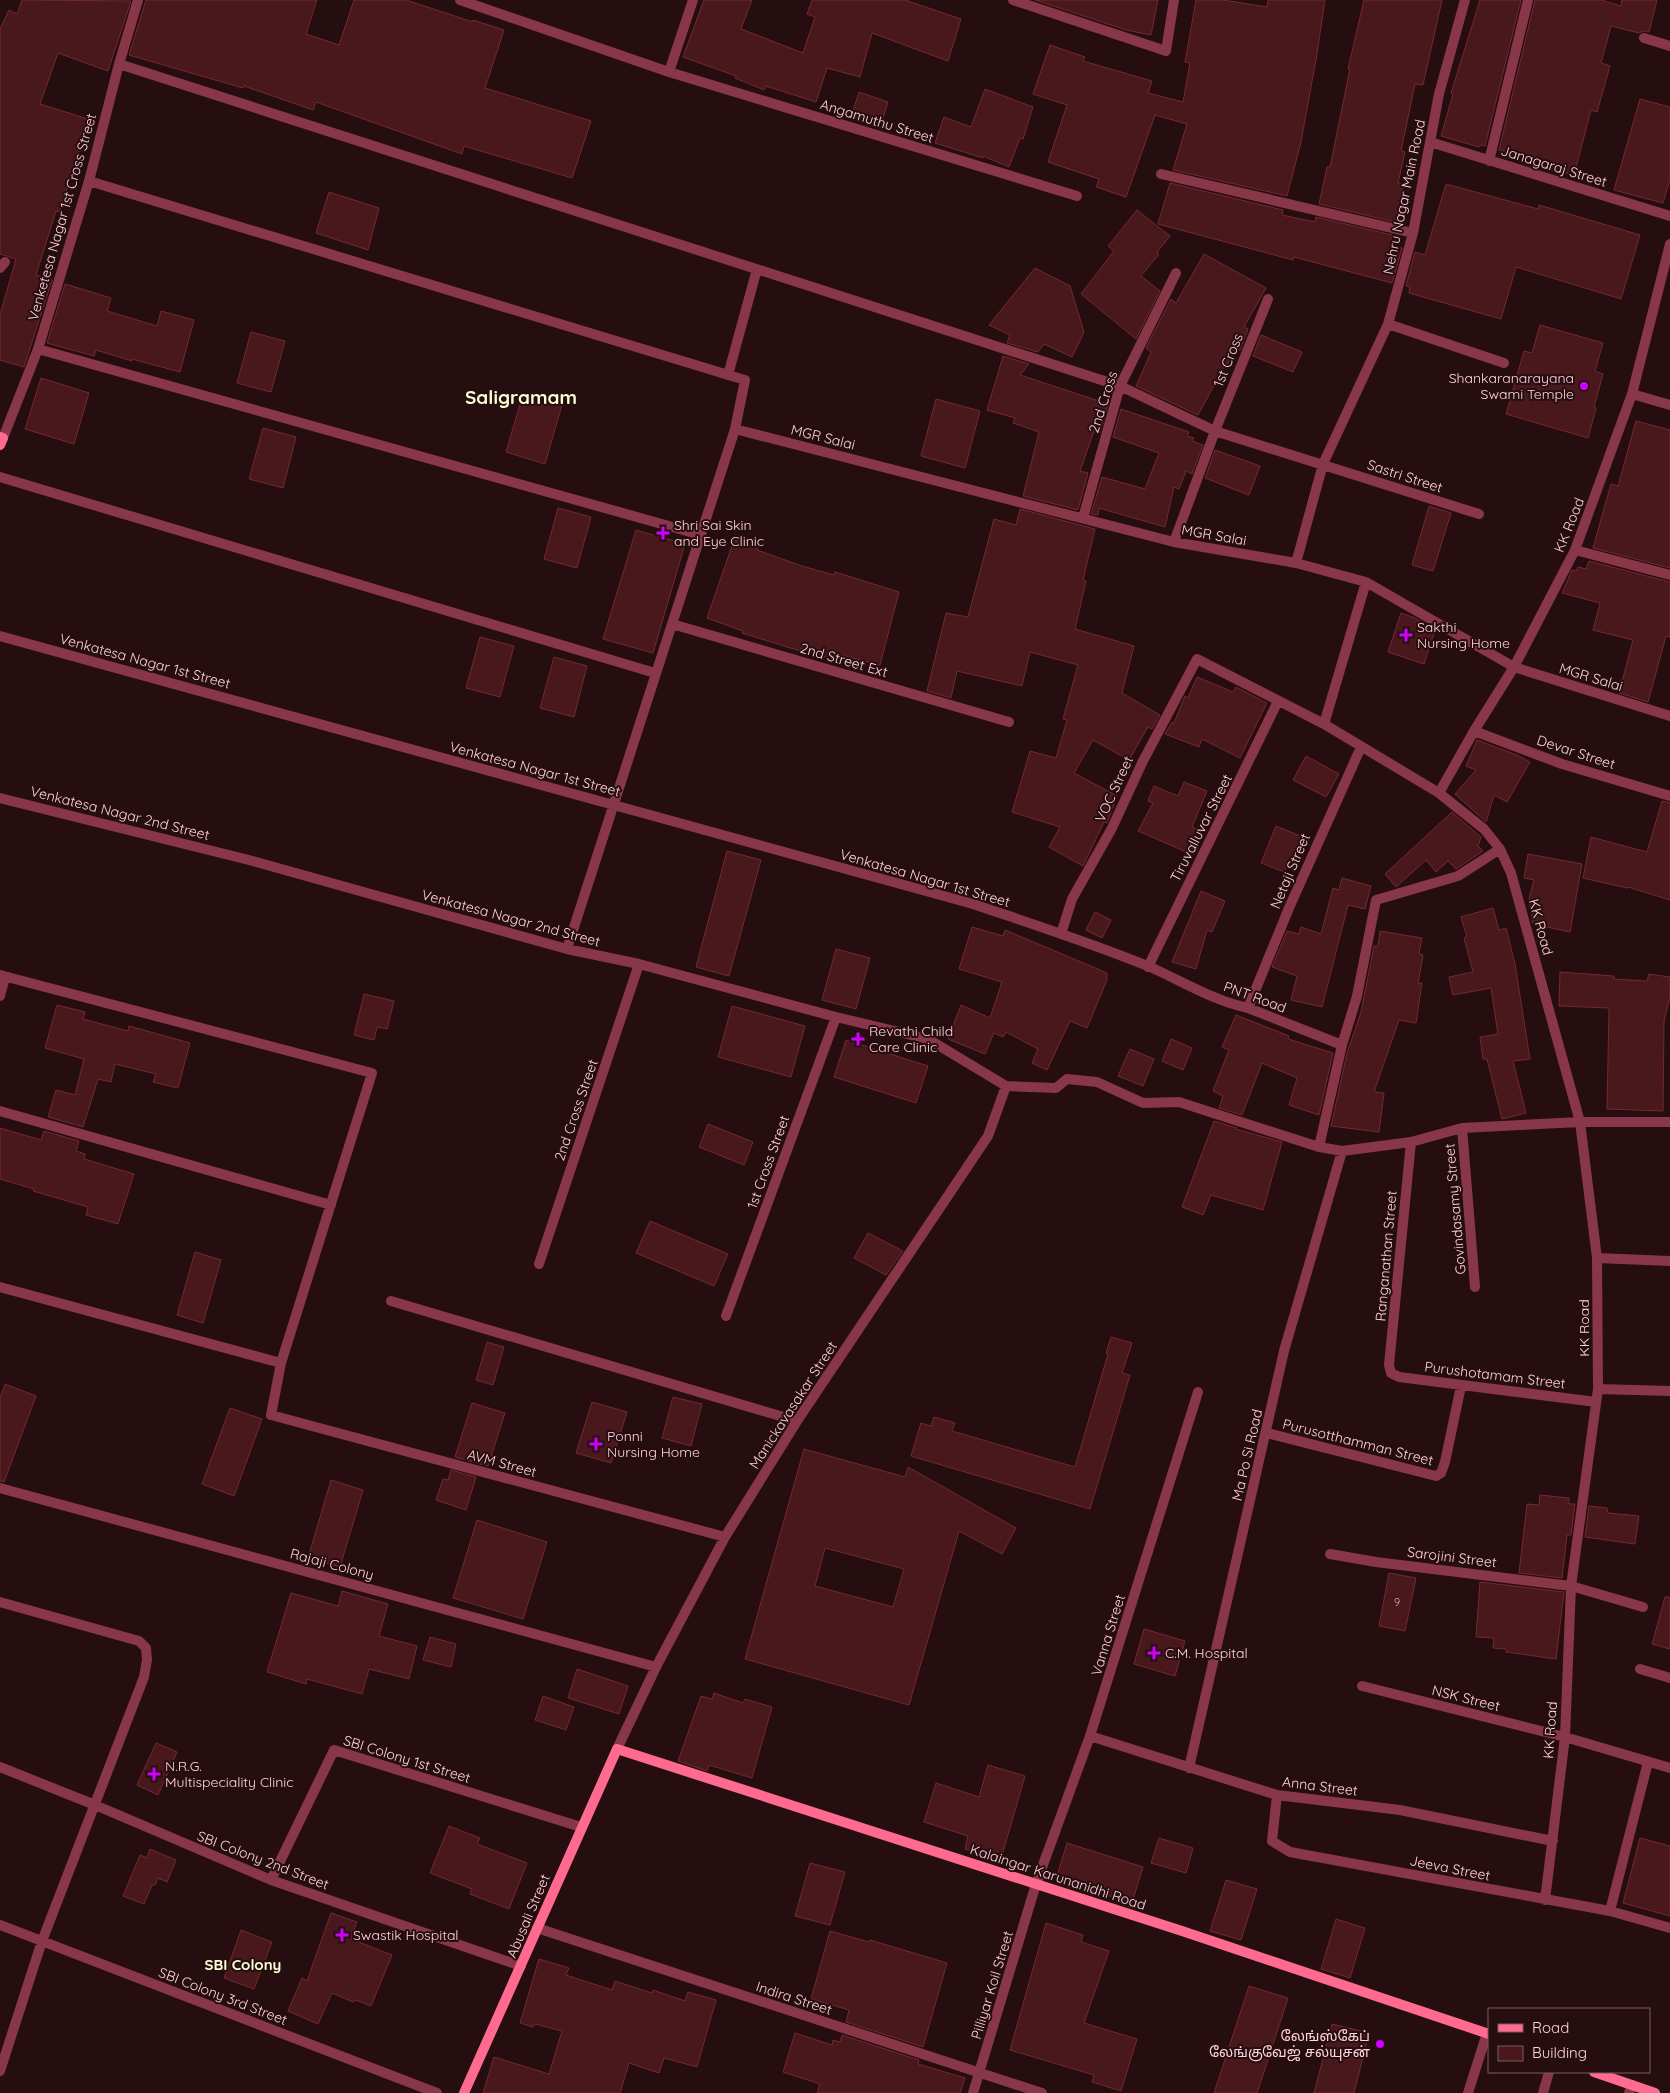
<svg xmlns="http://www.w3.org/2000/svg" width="1670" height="2093" font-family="Quicksand,'Noto Sans Tamil',sans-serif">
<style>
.building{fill:#48181c;stroke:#75292f;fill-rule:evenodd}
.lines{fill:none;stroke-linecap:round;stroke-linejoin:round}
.lane{stroke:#88364a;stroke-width:10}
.street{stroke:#88364a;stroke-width:10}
.secondary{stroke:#ff6a90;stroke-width:10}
.poi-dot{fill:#d000fe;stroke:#260d10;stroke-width:2}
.labels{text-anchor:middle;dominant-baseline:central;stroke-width:4;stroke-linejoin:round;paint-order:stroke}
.number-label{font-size:11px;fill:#d1a4aa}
.street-label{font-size:14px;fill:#ffd3da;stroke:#260d10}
.poi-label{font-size:14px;fill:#ffd3da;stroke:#260d10;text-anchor:start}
.neighbourhood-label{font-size:15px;font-weight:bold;fill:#fbffd5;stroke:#260d10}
.district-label{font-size:19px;font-weight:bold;fill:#fbffd5;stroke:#260d10}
</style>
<rect width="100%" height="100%" fill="#260d10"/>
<path class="building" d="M22,0L131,1L108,71L58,53L40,104L88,119L71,176L59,212L56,211L36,275L52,280L24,367L0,360V315L16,259L0,254V29L9,10L17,14Z
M146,0H317L306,34L339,45L354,0H406L473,22V20L504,30L485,88L591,121L572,178L464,146L462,154L316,102L313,110L244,86L243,88L129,55Z
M704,0H752L741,29L803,53L815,17L807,14L812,0H905L961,19L948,61L872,33L860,77L827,68L816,102L766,86L764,90L735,78L736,76L683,57Z
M1035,0H1158L1151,35L1126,30Z
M1196,0H1223L1267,7L1268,0H1325L1317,54L1301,142L1287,196L1173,170L1187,124L1155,115L1126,197L1096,187L1099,179L1048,162L1067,105L1033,94L1050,45L1085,57L1083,61L1152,81L1148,93L1183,102L1190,63L1185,62Z
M1364,0H1442L1423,85L1415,84L1401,151L1405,152L1398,183L1403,184L1395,222L1319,204L1327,167H1330L1350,69H1348Z
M1480,0H1521L1485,146L1480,145L1479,147L1441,136L1453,94L1451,93Z
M1535,0H1601L1621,6L1622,0H1657L1649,32L1643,31L1639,33L1611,26L1601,63L1610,66L1597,112L1591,110L1574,175L1539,166L1540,162L1499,150Z
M985,89L1033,107L1023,139L1020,138L1009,167L983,156V158L935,143L944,117L971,127Z
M859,92L888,102L880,127L851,117Z
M1640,99L1670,107V180L1663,203L1614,190Z
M1170,183L1283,210L1282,215L1315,222L1316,217L1392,235L1390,245L1402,248L1392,283L1294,257L1293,260L1158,224Z
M1446,184L1538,209L1539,205L1640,235L1621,299L1516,267L1501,319L1409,293L1410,287L1406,286L1415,252L1425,255Z
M329,192L379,208L368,250L316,233Z
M1137,210L1170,236L1157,252L1159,254L1141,276L1160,291L1136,339L1081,294L1114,251L1108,246Z
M1204,254L1266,288L1244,327L1248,329L1240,350L1236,349L1226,366L1225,365L1198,415L1136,386L1151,352L1146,348L1171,299L1176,303Z
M1035,268L1070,286L1084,332L1072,357L1044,344L1038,352L1007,343L1010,335L989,325Z
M65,284L111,298L107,311L157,326L161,311L194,320L180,372L132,359V361L96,350L94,356L47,343Z
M1540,325L1603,343L1595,371L1603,374L1594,407L1596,408L1588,438L1506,414L1524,351L1532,353Z
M251,332L285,341L271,392L237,383Z
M1261,335L1302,352L1293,372L1253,356Z
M1003,356L1029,364L1020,375L1108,404L1100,433L1094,431L1080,471L1088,473L1078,510L1023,496L1039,432L1013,423L1015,418L987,410Z
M41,378L89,393L74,444L25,429Z
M523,394L562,405L545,464L506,452Z
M936,399L980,411L965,468L921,456Z
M1121,409L1189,432L1187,436L1194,438L1192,441L1203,445L1192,474L1186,471L1179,489L1174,487L1165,527L1099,508L1098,515L1091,514L1102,477L1145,489L1159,453L1113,437Z
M1636,421L1670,430V568L1593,548L1611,484L1618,486Z
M263,428L296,437L283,488L249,479Z
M1215,450L1260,466L1249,495L1205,478Z
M1429,506L1451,513L1433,571L1412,565Z
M558,508L591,517L577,568L544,559Z
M1020,509L1095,529L1083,580L1086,581L1075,629L1134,646L1122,693L1160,715L1152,729L1148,727L1129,760L1093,740L1074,773L1117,796L1107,823L1104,822L1083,866L1049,847L1060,827L1012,812L1030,751L1056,758L1067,720L1063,719L1078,665L1030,652L1022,686L957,671L951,698L927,691L946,613L968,617L994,519L1016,525Z
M636,530L685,544L653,653L603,639Z
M734,540L758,548L757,550L802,566L834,575L835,572L899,592L880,665L833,653L831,659L801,648L800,651L742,633L743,631L707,618Z
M1589,561L1670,582V637L1666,636L1648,702L1619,693L1633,640L1593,630L1600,603L1562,593L1572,570L1576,571L1578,567L1586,569Z
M1401,613L1415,618L1435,630L1424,664L1388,652Z
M480,637L514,646L500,697L466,688Z
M554,657L587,666L574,717L540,708Z
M1197,677L1233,692L1236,687L1267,703L1240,758L1202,739L1199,747L1165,734L1172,722L1174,723L1185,696L1188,698Z
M1477,740L1517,755L1530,762L1507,802L1494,795L1486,822L1455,794L1476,770L1466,766Z
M1306,756L1339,774L1326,797L1293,780Z
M1184,782L1207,791L1192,827L1201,831L1191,854L1138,831L1153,803L1148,801L1154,786L1178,796Z
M1662,801L1670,803V900L1628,887L1627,888L1583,878L1591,837L1647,852Z
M1452,812L1481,837L1478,846L1483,851L1456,869L1448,861L1436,872L1426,860L1396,887L1385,874Z
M1276,826L1303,837L1284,872L1261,863Z
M727,851L761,860L729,976L696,967Z
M1528,854L1582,864L1570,932L1533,924L1529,898L1534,880L1524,878Z
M1342,878L1371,886L1365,909L1348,905L1322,1007L1291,1000L1297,976L1272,967L1287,931L1299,934L1301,927L1321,934L1333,888L1339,890Z
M1201,891L1225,901L1212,932L1207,930L1196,969L1172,962Z
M1493,908L1499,930L1506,928L1515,964L1530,1059L1513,1061L1526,1113L1502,1119L1487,1059H1483L1480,1037L1498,1034L1491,988L1453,995L1449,977L1473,972L1464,938L1467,937L1461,917Z
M1095,912L1111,920L1102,938L1086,930Z
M972,927L1003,936L1005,930L1107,973V980L1087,1028L1070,1021L1047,1070L1032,1063L1038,1049L1006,1032L1003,1037L994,1033L985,1054L948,1039L961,1005L990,1018L1002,982L959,969Z
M1380,931L1422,938L1419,954L1423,955L1418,984L1422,983L1416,1023L1399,1020L1374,1092L1384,1093L1379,1132L1331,1126L1347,1053L1361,1012L1374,946H1378Z
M836,949L870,958L856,1009L822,1000Z
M1560,972L1614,976V979L1647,981L1649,974L1670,977V997L1664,1021L1663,1111L1607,1109L1609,1008L1559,1006Z
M364,994L394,1001L387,1029L377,1027L374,1040L354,1035Z
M57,1005L85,1012L83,1019L128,1031L129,1026L190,1043L178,1088L153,1082L156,1074L115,1064L111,1082L98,1079L83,1127L48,1117L56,1090L75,1095L84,1059L45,1048Z
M732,1006L805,1026L791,1077L718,1057Z
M1236,1015L1289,1036L1288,1039L1333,1053L1319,1115L1289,1105L1297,1078L1262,1063L1242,1115L1219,1108L1223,1096L1213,1091L1229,1050L1222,1047Z
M1171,1039L1192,1048L1183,1070L1162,1061Z
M846,1040L928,1066L916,1103L834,1077Z
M1130,1049L1154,1059L1143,1086L1118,1076Z
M1214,1121L1237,1128L1236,1129L1282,1142L1263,1210L1211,1195L1203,1215L1182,1207Z
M708,1124L753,1142L744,1165L699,1147Z
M0,1128L41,1140L44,1131L79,1141L76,1151L85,1154L84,1159L134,1174L118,1224L86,1215L88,1207L33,1191L34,1189L0,1179Z
M650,1221L728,1254L714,1286L636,1253Z
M868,1233L903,1251L886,1275L854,1258Z
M195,1252L221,1260L203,1323L177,1315Z
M1111,1337L1132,1343L1122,1373L1130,1375L1090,1509L911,1456L921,1423L931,1426L934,1417L955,1423L952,1431L1075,1467L1108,1354L1106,1353Z
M487,1342L504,1347L493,1385L476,1380Z
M5,1384L36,1396L4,1482L0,1481V1398Z
M673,1397L702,1404L691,1446L662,1438Z
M592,1402L627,1412L611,1463L576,1453Z
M472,1403L505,1413L488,1466L455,1457Z
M230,1408L262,1419L234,1496L202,1484Z
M804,1449L905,1477L908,1467L1016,1528L1002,1554L959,1531L909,1705L745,1659ZM825,1548L904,1569L893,1607L815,1586Z
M451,1470L476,1477L466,1510L436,1500L443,1479L448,1480Z
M331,1480L363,1490L340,1567L308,1558Z
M1540,1495L1569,1498V1504H1575L1571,1535H1567L1562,1578L1519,1573L1527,1504L1539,1505Z
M1589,1506L1607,1508L1608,1513L1639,1516L1635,1544L1585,1537Z
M477,1520L547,1542L523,1619L453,1598Z
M1389,1573L1416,1578L1405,1631L1379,1626Z
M1480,1582L1564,1592L1556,1659L1506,1652V1649L1493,1648L1494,1638L1476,1637Z
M342,1591L388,1604L379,1636L417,1646L409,1679L369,1669L362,1694L307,1679L306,1684L267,1672L291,1593L338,1606Z
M1665,1597H1670V1649L1652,1644Z
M1144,1629L1185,1641L1175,1676L1134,1664Z
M430,1637L456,1644L451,1667L423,1660Z
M577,1669L628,1686L619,1714L568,1698Z
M714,1693L743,1703L745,1699L772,1707L752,1778L709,1765L707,1771L678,1761L701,1696L712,1699Z
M543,1696L574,1707L566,1730L535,1720Z
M156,1743L177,1752L158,1795L137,1785Z
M988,1765L1025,1776L1001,1859L965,1849L968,1836L924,1822L936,1783L979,1797Z
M449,1826L480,1838L477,1844L527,1863L509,1909L470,1894L472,1889L430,1873Z
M1159,1838L1193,1848L1186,1873L1151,1863Z
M1640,1838L1670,1846V1916L1623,1903Z
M1067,1843L1143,1867L1132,1903L1056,1879Z
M150,1849L176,1860L167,1882L158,1878L155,1885H152L144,1904L123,1896L140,1855L147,1858Z
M810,1863L845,1872L830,1925L795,1916Z
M1226,1880L1257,1889L1241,1940L1210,1931Z
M331,1913L357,1922L351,1939L392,1955L371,2006L356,2000L353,2002L332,1993L318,2024L288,2011L302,1978L307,1981Z
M1336,1919L1365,1928L1350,1978L1321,1969Z
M1046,1923L1083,1935L1081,1942L1109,1951L1084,2023L1137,2039L1121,2091L1092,2082L1094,2075L1010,2050Z
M241,1930L272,1942L254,1989L224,1978Z
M830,1931L869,1942L870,1940L947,1963L923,2047L846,2022L849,2010L811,1999Z
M539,1959L569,1968L566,1975L612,1990L615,1981L652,1993L653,1990L685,2001L688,1992L716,2000L697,2067L664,2058L659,2073L629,2063L620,2093H483L494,2057L549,2074L562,2031L535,2024L533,2027L520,2023Z
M1249,1986L1288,1998L1266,2066L1257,2093H1214Z
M1332,2024L1369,2033L1354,2093H1314Z
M795,2033L832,2045L833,2040L840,2042L842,2035L919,2060L918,2064L965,2078L960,2093H817L820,2084L783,2072Z"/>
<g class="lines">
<path class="lane" d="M1571,1586L1643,1607
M1543,2093L1549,2072"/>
<path class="street" d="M460,0L669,72L1077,196
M1013,0L1166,51L1174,0
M1644,38L1670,46
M119,64L1120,386L1215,431L1479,514
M669,72L693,0
M1430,142L1670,216
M1489,161L1528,0
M1161,174L1413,233
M89,181L745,380L735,429L567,949
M0,268L5,262
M1388,324L1504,363
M38,349L701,535
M728,375L757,269
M1632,394L1670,405
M735,429L1174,542L1296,563L1366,582L1514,667L1670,716
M3,438L38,349L89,181L119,64L138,0
M0,477L655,673
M1083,518L1120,386L1176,273
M1174,542L1215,431L1268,299
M1575,550L1670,575
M1296,563L1323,464L1388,324L1413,233L1439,94L1465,0
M672,624L1009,722
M0,636L973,904C1032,924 1092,943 1150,967C1182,981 1214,1001 1248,1008L1342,1045L1319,1147
M1324,724L1366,582
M1474,731L1562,764L1670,796
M1439,793L1474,731L1514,667L1575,550L1632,394L1670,244
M0,798L249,860L567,949L639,964L836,1017L928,1039L1006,1086L1056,1088L1067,1079L1097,1082L1143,1103L1179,1102L1319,1147L1342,1151L1411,1142L1462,1128L1580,1122H1670
M1061,934L1072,899L1112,828L1143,761L1197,659L1324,724L1439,793L1484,829L1500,849L1511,873L1580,1122L1597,1258L1598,1389L1571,1586L1565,1737L1545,1900
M1148,967L1278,701
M0,975L372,1073L281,1363L271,1415L725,1537
M0,996L5,977
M1248,1008L1289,908L1361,747
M1342,1045L1357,996L1376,900L1458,876L1500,849
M0,1111L331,1205
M1462,1128L1475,1287
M1411,1142L1389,1365L1391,1373L1399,1377L1596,1402
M1597,1258L1670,1261
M539,1264L639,964
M0,1287L281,1363
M391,1301L797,1421
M726,1316L836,1017
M1598,1389L1670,1391
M1267,1433L1436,1476L1441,1473L1445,1462L1461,1386
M0,1488L656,1667
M1330,1554L1376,1562L1571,1586
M0,1602L139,1641L146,1648L147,1660L144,1677L42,1941L0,2071
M1640,1669L1670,1678
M1362,1686L1565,1737L1670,1768
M1090,1736L1277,1795L1400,1810L1553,1841
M617,1749L656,1667L725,1537L797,1421L988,1136L1006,1086
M0,1767L95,1805L271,1880L521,1966
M1189,1768L1284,1351L1342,1151
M1277,1795L1272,1841L1290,1852L1610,1911L1670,1928
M271,1880L334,1750L581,1827
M1610,1911L1648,1762
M0,1925L437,2093
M537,1928L1042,2093
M973,2093L1036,1884L1090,1736L1198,1392
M1468,2093L1487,2033
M1629,2093L1632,2085"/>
<path class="secondary" d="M0,437L3,438L0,445
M1594,2072L1655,2093
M464,2093L617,1749L1182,1931L1489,2034"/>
</g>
<g class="poi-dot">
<circle cx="1584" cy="386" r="5"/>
<path d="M660.5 525.5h5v5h5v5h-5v5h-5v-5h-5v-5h5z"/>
<path d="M1403.5 627.5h5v5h5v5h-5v5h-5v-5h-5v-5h5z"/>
<path d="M855.5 1031.5h5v5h5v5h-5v5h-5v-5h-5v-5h5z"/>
<path d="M593.5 1436.5h5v5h5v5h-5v5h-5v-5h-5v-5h5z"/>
<path d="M1151.5 1645.5h5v5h5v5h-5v5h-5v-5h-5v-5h5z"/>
<path d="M151.5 1766.5h5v5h5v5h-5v5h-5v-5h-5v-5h5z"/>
<path d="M339.5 1927.5h5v5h5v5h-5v5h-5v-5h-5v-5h5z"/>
<circle cx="1380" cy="2044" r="5"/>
</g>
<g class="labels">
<g class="number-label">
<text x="1397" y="1602">9</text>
</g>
<g class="street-label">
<text transform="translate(877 121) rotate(17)">Angamuthu Street</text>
<text transform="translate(1554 166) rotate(17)">Janagaraj Street</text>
<text transform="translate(1404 197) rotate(-78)">Nehru Nagar Main Road</text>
<text transform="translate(62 217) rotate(-74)">Venketesa Nagar 1st Cross Street</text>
<text transform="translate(1228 360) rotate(-68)">1st Cross</text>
<text transform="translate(1103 402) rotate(-72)">2nd Cross</text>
<text transform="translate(823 437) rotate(14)">MGR Salai</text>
<text transform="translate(1405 476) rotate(18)">Sastri Street</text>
<text transform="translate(1569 525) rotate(-68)">KK Road</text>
<text transform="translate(1214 535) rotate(10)">MGR Salai</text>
<text transform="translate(844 660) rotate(16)">2nd Street Ext</text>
<text transform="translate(145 661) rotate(15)">Venkatesa Nagar 1st Street</text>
<text transform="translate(1591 677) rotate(17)">MGR Salai</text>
<text transform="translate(1576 752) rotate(18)">Devar Street</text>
<text transform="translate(535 769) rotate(15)">Venkatesa Nagar 1st Street</text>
<text transform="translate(1114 789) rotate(-65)">VOC Street</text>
<text transform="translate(120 813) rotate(14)">Venkatesa Nagar 2nd Street</text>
<text transform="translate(1201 828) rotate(-63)">Tiruvalluvar Street</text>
<text transform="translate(1290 871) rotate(-67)">Netaji Street</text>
<text transform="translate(925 878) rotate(16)">Venkatesa Nagar 1st Street</text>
<text transform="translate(511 918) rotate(15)">Venkatesa Nagar 2nd Street</text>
<text transform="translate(1541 927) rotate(75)">KK Road</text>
<text transform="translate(1255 997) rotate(20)">PNT Road</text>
<text transform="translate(576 1110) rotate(-71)">2nd Cross Street</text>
<text transform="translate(768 1162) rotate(-70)">1st Cross Street</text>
<text transform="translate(1455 1209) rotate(-95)">Govindasamy Street</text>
<text transform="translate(1386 1256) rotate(-85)">Ranganathan Street</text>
<text transform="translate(1584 1328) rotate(-90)">KK Road</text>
<text transform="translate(1495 1375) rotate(7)">Purushotamam Street</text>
<text transform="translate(793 1405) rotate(-57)">Manickavasakar Street</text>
<text transform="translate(1358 1442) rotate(14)">Purusotthamman Street</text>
<text transform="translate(1247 1455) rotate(-77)">Ma Po Si Road</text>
<text transform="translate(502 1463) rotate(15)">AVM Street</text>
<text transform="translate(1452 1557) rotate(7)">Sarojini Street</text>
<text transform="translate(332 1564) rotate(15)">Rajaji Colony</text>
<text transform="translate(1108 1635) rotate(-73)">Vanna Street</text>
<text transform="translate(1466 1698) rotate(14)">NSK Street</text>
<text transform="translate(1550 1730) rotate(-86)">KK Road</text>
<text transform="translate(407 1759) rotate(17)">SBI Colony 1st Street</text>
<text transform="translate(1320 1786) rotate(7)">Anna Street</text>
<text transform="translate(263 1860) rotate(21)">SBI Colony 2nd Street</text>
<text transform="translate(1450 1868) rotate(11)">Jeeva Street</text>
<text transform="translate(1058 1877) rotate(18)">Kalaingar Karunanidhi Road</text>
<text transform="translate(528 1916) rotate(-67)">Abusali Street</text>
<text transform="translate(992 1985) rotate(-73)">Pilliyar Koil Street</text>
<text transform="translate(223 1996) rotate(21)">SBI Colony 3rd Street</text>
<text transform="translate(794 1998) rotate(18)">Indira Street</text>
</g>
<g class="poi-label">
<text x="1574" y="378" text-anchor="end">Shankaranarayana<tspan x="1574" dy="16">Swami Temple</tspan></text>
<text x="674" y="525">Shri Sai Skin<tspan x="674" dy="16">and Eye Clinic</tspan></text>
<text x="1417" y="627">Sakthi<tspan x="1417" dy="16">Nursing Home</tspan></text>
<text x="869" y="1031">Revathi Child<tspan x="869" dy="16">Care Clinic</tspan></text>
<text x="607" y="1436">Ponni<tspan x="607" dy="16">Nursing Home</tspan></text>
<text x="1165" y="1653">C.M. Hospital</text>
<text x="165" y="1766">N.R.G.<tspan x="165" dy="16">Multispeciality Clinic</tspan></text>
<text x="353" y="1935">Swastik Hospital</text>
<text x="1370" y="2036" text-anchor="end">லேங்ஸ்கேப்<tspan x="1370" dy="16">லேங்குவேஜ் சல்யுசன்</tspan></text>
</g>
<g class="neighbourhood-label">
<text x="243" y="1964">SBI Colony</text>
</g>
<g class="district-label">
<text x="521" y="397">Saligramam</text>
</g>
</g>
<rect x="1488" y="2008" width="162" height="65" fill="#260d10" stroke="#7d5c61"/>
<rect x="1498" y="2024" width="25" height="8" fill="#ff6a90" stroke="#7d5c61"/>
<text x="1532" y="2033" font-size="15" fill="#ffd3da">Road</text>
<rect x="1498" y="2046" width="25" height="15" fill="#48181c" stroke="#7d5c61"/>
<text x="1532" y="2058" font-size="15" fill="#ffd3da">Building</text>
</svg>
